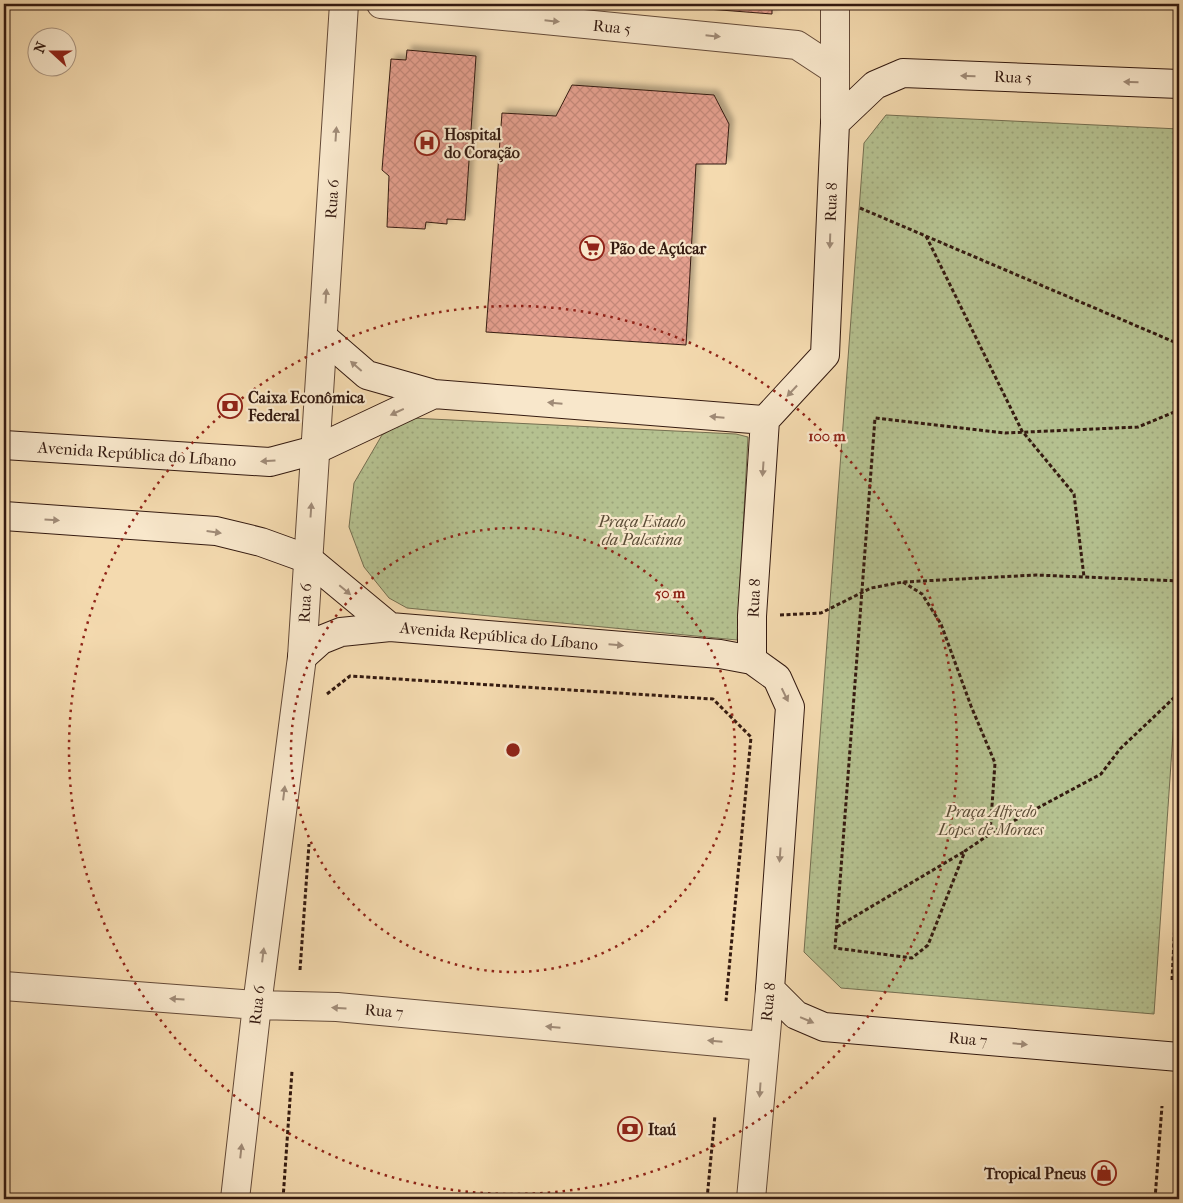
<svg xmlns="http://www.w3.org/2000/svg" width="1183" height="1203" font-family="'IM FELL French Canon',serif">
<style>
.grass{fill:url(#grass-dots);stroke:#746e50}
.building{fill:url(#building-cross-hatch);stroke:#341a10;filter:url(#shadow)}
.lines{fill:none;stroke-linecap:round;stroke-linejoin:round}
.minor-casing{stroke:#644a38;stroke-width:30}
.secondary-casing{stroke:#341a10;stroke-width:30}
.path{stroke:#341a10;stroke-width:3;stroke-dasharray:4 2.5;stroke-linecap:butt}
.minor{stroke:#f8e7cb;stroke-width:28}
.secondary{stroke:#f8e7cb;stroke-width:28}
.oneway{fill:#a08b77}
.ring{fill:none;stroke:#8f2418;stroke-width:2.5;stroke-dasharray:2.5 5}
.labels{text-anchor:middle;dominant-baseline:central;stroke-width:4.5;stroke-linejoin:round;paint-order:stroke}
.street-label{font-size:16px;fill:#341a10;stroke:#f8e7cb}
.poi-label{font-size:16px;font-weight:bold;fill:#341a10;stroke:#f8e7cb;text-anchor:start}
.park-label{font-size:16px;font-style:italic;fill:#5b4c36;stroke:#f8e7cb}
.centre{fill:#8f2418;stroke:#f8e7cb;stroke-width:2.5}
.ring-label{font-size:15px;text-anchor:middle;font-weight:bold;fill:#8f2418;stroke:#f8e7cb;stroke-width:4.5;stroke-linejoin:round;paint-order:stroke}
</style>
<defs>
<pattern id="grass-dots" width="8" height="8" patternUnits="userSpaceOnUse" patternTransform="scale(1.25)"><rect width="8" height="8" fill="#b5c190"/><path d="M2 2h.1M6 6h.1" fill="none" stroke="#9ca57b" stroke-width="1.8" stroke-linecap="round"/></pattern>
<pattern id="building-cross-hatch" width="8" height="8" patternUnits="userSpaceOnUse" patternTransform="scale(1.25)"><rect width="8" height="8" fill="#e49f8e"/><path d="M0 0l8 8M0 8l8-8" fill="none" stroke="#c48879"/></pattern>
<filter id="shadow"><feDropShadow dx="4.5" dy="-4.5" stdDeviation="2.5" flood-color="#0004"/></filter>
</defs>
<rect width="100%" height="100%" fill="#f4daaf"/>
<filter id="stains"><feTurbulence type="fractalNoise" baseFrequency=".004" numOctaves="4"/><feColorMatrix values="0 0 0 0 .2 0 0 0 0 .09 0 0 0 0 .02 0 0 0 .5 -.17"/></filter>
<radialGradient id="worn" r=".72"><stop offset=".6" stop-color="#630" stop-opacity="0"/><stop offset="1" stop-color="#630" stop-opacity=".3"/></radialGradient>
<path class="grass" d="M886,115L1179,129V645L1154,1014L841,988L804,952L864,143Z
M411,418L736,434L748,437L737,640L407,608L389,598L364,567L349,527L354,483L382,435Z"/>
<path class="building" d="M643,4H772V14Z
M407,50L476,56L465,220L447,219V224L426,222L425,229L387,227L389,176L382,170L391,59L406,60Z
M572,85L714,95L729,124L726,164H696L686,345L486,332L502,113L556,116Z"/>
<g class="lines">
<defs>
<path id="minor" d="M381,4L797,45L835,70
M835,123V4
M4,986L257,1005L337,1007L763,1046
M235,1199L257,1005L302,657L344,4
M751,1199L770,989"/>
<path id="secondary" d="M323,337L367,375L434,394
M4,445L270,462L315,450L434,394L765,420
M4,516L216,531L261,542L308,559L390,627L720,654L752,660L777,678L790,707L770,989L796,1015L824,1027L1179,1057
M302,657L321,640L341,632L390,627
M752,660V616L765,420L825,355L835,123L875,85L903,73L1179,84"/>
</defs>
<use href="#minor" class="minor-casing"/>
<use href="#secondary" class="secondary-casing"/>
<path class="path" d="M860,208L1179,344
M926,236L1022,431L1074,494L1084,577
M903,582L922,594L941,624L971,706L995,763L990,834L965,851L928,945L912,958L835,948L875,418L1005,433L1138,427L1179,410
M780,615L821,613L871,588L903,582L1036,575L1179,581
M327,694L350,676L713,699L751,737L726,1001
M991,833L1101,774L1120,749L1179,693
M837,927L965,851
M300,970L309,844
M1172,980L1179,844
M283,1199L292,1071
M707,1199L715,1115
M1155,1199L1162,1106"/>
<use href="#minor" class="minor"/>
<use href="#secondary" class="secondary"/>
</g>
<defs><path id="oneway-solid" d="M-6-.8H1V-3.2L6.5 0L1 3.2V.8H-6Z" transform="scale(1.25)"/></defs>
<g class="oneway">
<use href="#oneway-solid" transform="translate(552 21) rotate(6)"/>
<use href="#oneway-solid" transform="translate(713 36) rotate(6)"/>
<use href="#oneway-solid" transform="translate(968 76) rotate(-178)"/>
<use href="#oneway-solid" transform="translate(1131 82) rotate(-178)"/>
<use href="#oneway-solid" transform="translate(336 134) rotate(-86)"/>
<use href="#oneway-solid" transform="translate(830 241) rotate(92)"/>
<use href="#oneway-solid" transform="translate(326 296) rotate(-86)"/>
<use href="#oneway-solid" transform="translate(356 366) rotate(-139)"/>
<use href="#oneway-solid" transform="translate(792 391) rotate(133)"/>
<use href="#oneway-solid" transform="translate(555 403) rotate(-175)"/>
<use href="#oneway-solid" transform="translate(397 412) rotate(155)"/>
<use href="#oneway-solid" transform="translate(717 417) rotate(-175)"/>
<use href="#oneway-solid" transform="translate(268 461) rotate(176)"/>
<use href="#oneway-solid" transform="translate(763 469) rotate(94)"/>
<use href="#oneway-solid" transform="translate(311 510) rotate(-86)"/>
<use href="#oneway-solid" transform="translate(52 520) rotate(4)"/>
<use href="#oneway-solid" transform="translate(214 532) rotate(8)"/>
<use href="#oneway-solid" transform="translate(345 590) rotate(40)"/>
<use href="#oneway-solid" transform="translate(616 645) rotate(5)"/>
<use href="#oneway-solid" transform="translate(785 695) rotate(64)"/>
<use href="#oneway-solid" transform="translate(284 793) rotate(-83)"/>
<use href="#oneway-solid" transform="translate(780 855) rotate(94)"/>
<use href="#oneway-solid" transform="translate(263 955) rotate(-83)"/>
<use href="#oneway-solid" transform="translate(177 999) rotate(-176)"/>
<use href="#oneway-solid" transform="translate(339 1008) rotate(-176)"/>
<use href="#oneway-solid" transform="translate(807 1020) rotate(23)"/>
<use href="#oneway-solid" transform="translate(553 1027) rotate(-175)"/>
<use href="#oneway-solid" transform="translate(715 1041) rotate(-175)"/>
<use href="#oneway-solid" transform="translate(1020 1044) rotate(5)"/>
<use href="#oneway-solid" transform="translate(760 1090) rotate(94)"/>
<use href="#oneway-solid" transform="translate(241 1151) rotate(-84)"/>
</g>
<g class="ring">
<circle cx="513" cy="750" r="222"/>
<circle cx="513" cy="750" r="444"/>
</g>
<defs>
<symbol id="hospital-ring" viewBox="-11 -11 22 22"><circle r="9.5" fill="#f8e7cb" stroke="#8f2418" stroke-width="1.5"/><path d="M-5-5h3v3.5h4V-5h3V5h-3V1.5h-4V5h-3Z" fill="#8f2418"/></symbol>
<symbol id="supermarket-ring" viewBox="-11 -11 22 22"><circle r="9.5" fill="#f8e7cb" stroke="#8f2418" stroke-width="1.5"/><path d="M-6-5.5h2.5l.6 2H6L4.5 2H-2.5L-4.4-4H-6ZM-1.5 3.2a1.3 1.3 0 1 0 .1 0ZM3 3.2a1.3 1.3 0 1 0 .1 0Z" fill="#8f2418"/></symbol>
<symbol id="bank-ring" viewBox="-11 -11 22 22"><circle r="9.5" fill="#f8e7cb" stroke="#8f2418" stroke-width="1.5"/><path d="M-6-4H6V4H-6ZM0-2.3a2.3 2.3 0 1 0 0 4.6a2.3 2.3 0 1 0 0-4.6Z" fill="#8f2418"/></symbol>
<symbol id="shop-ring" viewBox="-11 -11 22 22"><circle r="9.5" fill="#f8e7cb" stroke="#8f2418" stroke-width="1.5"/><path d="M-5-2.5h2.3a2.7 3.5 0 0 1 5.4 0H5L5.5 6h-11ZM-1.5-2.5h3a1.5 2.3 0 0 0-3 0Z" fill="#8f2418"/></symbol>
</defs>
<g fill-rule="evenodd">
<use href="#hospital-ring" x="413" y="129" width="28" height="28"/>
<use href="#supermarket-ring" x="578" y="234" width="28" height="28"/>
<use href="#bank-ring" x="216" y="392" width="28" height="28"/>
<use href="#bank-ring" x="616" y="1115" width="28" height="28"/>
<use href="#shop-ring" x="1090" y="1159" width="28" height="28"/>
</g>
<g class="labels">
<g class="street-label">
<text transform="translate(612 27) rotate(6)">Rua 5</text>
<text transform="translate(1013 77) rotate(2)">Rua 5</text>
<text transform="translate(332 199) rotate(-86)">Rua 6</text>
<text transform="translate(831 202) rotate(-88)">Rua 8</text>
<text transform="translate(137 454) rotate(4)">Avenida República do Líbano</text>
<text transform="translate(754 598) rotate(-87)">Rua 8</text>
<text transform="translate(305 603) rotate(-87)">Rua 6</text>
<text transform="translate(499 636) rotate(5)">Avenida República do Líbano</text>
<text transform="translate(768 1002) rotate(-84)">Rua 8</text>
<text transform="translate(257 1005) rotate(-83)">Rua 6</text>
<text transform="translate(384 1011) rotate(5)">Rua 7</text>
<text transform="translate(968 1039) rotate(5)">Rua 7</text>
</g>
<g class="poi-label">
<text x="444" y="134">Hospital<tspan x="444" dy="18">do Coração</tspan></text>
<text x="610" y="248">Pão de Açúcar</text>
<text x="248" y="397">Caixa Econômica<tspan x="248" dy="18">Federal</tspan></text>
<text x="648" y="1129">Itaú</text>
<text x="1086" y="1173" text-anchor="end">Tropical Pneus</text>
</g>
<g class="park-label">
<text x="642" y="521">Praça Estado<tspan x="642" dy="18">da Palestina</tspan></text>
<text x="991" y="811">Praça Alfredo<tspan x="991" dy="18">Lopes de Moraes</tspan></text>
</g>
</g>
<circle cx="513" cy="750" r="8" class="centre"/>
<g class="ring-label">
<text x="827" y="441">100 m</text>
<text x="670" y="598">50 m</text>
</g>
<rect width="1183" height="1203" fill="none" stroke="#f4daaf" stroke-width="20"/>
<rect x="5" y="5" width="1173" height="1193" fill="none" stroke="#341a10" stroke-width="2.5"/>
<rect x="10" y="10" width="1163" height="1183" fill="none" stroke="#341a10"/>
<g transform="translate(52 52) rotate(291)"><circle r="24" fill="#f8e7cb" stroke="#aa9580"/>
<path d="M0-4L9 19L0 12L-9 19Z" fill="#8f2418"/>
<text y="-8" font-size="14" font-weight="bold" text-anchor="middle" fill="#341a10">N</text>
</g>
<rect width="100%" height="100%" filter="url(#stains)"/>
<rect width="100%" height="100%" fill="url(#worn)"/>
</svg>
